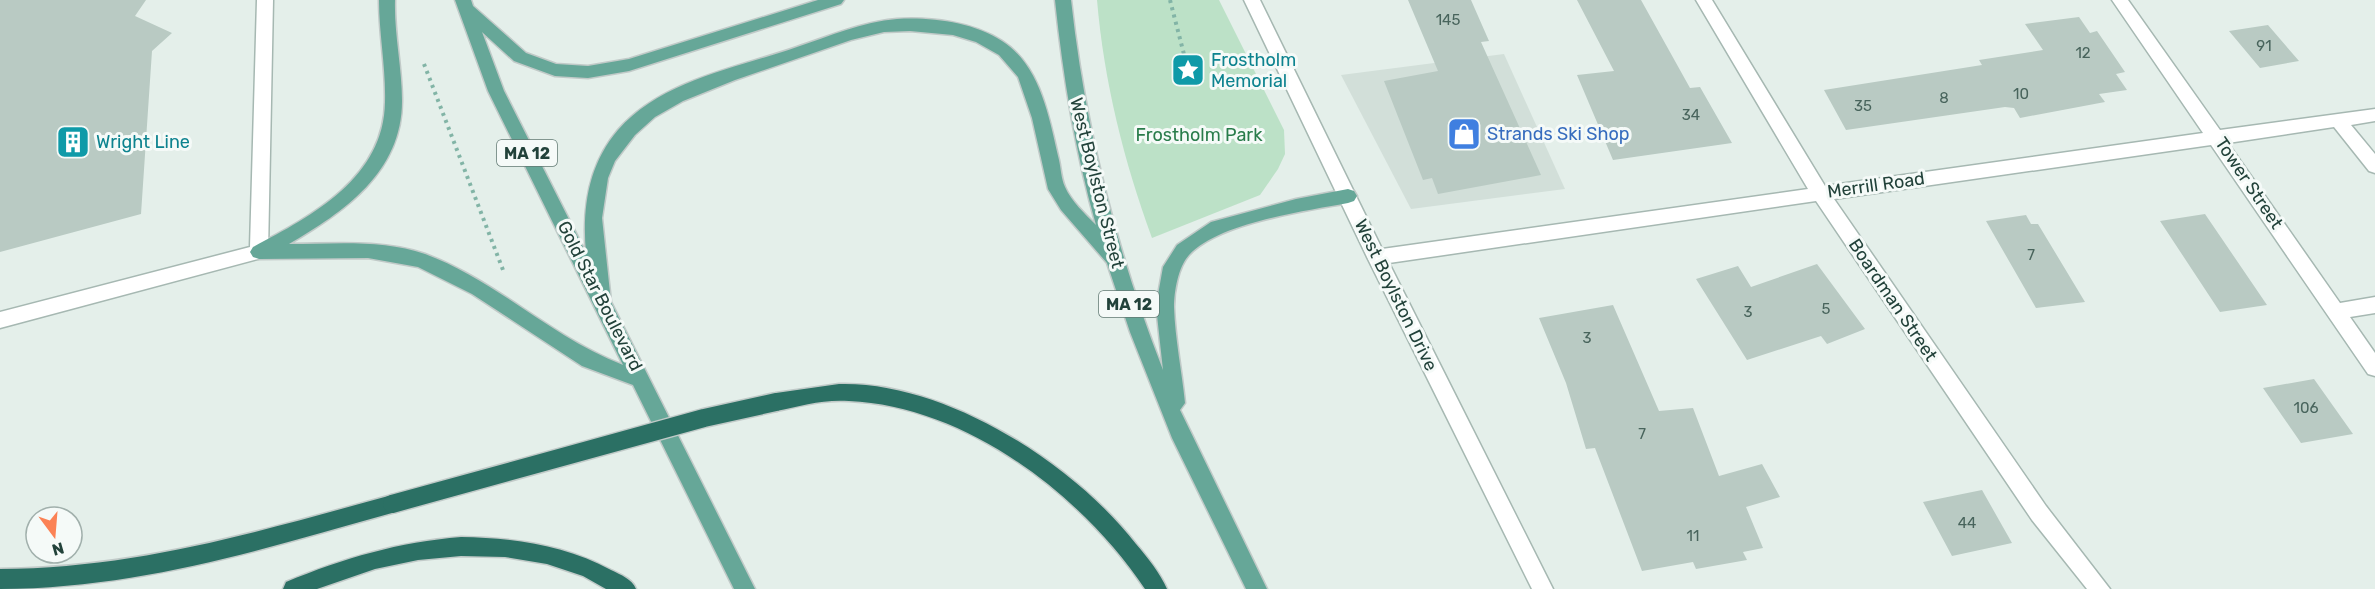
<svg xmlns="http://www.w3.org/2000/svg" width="2375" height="589" font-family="Rubik,sans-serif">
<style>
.built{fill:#d2dfd9}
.green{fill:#bce1c7}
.building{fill:#b9cac3}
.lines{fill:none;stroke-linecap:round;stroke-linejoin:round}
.minor-casing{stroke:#a6b8b2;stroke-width:3}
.major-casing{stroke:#c1cac8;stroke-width:3}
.highway-casing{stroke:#c1cac8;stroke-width:3}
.path{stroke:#82b4a6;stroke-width:4;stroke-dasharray:3 4.5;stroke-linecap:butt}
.minor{fill:#fff;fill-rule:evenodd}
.major{fill:#66a798;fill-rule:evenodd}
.highway{fill:#2b7064;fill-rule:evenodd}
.highway-bridge-casing{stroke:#c1cac8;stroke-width:21;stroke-linecap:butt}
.highway-bridge{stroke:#2b7064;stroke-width:18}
.labels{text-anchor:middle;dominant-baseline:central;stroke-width:6;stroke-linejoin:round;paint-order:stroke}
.number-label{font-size:15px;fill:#48645c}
.shield{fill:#f5faf8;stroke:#617973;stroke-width:1.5}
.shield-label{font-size:16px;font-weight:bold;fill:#22423a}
.culture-label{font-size:18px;fill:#0d838f;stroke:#f5faf8;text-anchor:start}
.shop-label{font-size:18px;fill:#366cbe;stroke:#f5faf8;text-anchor:start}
.park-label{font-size:18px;fill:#297c4b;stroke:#f5faf8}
.street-label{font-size:18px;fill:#22423a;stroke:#f5faf8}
</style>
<rect width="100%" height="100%" fill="#e4efea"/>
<path class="built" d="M1504,54L1565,189L1411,209L1341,75Z"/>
<path class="green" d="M1097,0H1219L1284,130L1285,154L1278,169L1260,195L1152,238C1124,162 1104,82 1097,0Z"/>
<path class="building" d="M0,0H146L135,16L172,33L152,51L141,214L0,252Z
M1408,0H1471L1489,41L1481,42L1541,175L1438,194L1432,178L1423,180L1384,81L1438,71Z
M1577,0H1641L1690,88L1700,87L1732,143L1613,160L1577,75L1614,71Z
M2079,17L2090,33L2097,31L2125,72L2116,74L2127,90L2099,94L2105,102L2020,118L2014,108L2005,107L1846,130L1824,90L1982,65L1979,60L2043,50L2025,24Z
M2268,25L2299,61L2260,68L2229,31Z
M2205,214L2267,305L2220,312L2160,221Z
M2026,215L2031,224H2038L2085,302L2036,308L1986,221Z
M1817,264L1865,329L1827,344L1821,336L1747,360L1696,279L1738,266L1751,287Z
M1613,305L1659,411L1693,408L1719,476L1762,464L1780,497L1746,507L1763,548L1743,552L1747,560L1696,569L1693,562L1642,571L1595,448L1586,449L1566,383L1539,318Z
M2314,379L2353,434L2301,443L2263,388Z
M1982,490L2012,543L1952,556L1923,502Z"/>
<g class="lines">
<defs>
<path id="minor" d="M257,0H273L268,252L265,257L0,328V312L250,247Z
M1244,0H1260L1382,249L1808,189L1696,0H1712L1825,186L2203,133L2112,0H2128L2220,130L2375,109V121L2351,125L2375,154V173L2369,171L2334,127L2228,143L2340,303L2375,297V313L2350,317L2375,353V376L2368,374L2211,145L1834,199L2046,506L2110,589H2087L2032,520L1816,201L1389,263L1553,589H1532L1367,257Z"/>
<path id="major" d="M379,0H395C394,34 402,67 402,101C402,172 344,212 289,244C333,244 382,239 425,254C496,280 552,338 623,365L488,91L455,0H471L473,6L526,53L556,64L588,66L629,59L818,0H844L841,4L629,71L588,78L555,76L514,61L482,32L504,91L586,253C582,209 588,165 618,130C662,80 737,68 797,47C830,36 862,22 897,19C931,17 973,22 1002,41C1041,66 1049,118 1059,160C1061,169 1061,178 1065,187C1071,201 1085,214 1096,225C1075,151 1063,76 1055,0H1071C1085,128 1116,250 1163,370L1156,306L1163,267L1177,245L1211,222L1296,199L1348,189L1354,191L1357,196L1354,201L1348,203C1305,211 1218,223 1189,255C1178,267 1174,292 1174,307C1175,339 1182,372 1185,403L1180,410L1267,589H1246L1172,438L1130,332L1107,263L1061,210L1048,189L1032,118L1018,77L999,55L976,42L953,35L910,31L884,32L851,40L735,80L683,101L655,117L635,135L615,161L608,178L602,218L611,302L755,589H734L633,385L582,366L472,294L418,267L368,258L259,259L253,257L250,252L253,247C312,216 384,178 385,102C386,68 379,34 379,0Z"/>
<path id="highway" d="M839,384C945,381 1073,463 1136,544C1148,558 1160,573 1167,589H1145C1082,495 966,406 849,401C824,399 800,406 776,411L769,408L767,402L769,396L776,393Z
M392,495L399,497L402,504L399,511L392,513C260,550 139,588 0,589V569C139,568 260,531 392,495Z
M461,537C514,538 564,545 611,570C621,575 632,579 636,589H606L583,576L547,564L505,557L461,556L418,560L375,569L317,589H283L286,582C344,558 399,542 461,537Z"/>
</defs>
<use href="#minor" class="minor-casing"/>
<use href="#major" class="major-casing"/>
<use href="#highway" class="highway-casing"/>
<path class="path" d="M1170,0L1188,70
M424,64L503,270"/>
<use href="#minor" class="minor"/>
<use href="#major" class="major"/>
<use href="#highway" class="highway"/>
<defs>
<path id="highway-bridge" d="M392,504L704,418L776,402"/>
</defs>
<use href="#highway-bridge" class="highway-bridge-casing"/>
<use href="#highway-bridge" class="highway-bridge"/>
</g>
<defs>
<symbol id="sight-square" viewBox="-11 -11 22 22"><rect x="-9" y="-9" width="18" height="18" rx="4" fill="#0f9aa8" stroke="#f5faf8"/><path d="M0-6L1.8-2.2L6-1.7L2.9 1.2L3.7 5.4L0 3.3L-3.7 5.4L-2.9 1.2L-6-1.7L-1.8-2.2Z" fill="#fff"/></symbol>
<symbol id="shop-square" viewBox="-11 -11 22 22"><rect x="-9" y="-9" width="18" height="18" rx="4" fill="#3f7fe0" stroke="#f5faf8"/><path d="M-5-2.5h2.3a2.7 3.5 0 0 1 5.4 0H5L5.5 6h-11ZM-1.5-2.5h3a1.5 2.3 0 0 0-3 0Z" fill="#fff"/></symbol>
<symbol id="building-square" viewBox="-11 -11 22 22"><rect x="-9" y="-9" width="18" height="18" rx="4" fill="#0f9aa8" stroke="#f5faf8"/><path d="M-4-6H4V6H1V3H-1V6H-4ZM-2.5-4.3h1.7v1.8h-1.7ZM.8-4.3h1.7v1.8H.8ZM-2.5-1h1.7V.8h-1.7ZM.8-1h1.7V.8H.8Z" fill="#fff"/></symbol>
</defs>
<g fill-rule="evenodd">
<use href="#sight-square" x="1169" y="51" width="38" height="38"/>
<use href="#shop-square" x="1445" y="115" width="38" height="38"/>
<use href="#building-square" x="54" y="123" width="38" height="38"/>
</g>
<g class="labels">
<g class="number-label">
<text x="1448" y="20">145</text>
<text x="2264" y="46">91</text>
<text x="2083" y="53">12</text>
<text x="2021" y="94">10</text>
<text x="1944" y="98">8</text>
<text x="1863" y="106">35</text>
<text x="1691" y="115">34</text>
<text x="2031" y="255">7</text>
<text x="1826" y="309">5</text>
<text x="1748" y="312">3</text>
<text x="1587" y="338">3</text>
<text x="2306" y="408">106</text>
<text x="1642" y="434">7</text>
<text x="1967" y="523">44</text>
<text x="1693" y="536">11</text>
</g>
<g class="shield">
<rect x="497" y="140" width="60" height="26" rx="4.5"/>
<rect x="1099" y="291" width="60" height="26" rx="4.5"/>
</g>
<g class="shield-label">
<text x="527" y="153">MA 12</text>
<text x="1129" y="304">MA 12</text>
</g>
<g class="culture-label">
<text x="1211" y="60">Frostholm<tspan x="1211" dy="21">Memorial</tspan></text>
<text x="96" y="142">Wright Line</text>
</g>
<g class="shop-label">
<text x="1487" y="134">Strands Ski Shop</text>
</g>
<g class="park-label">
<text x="1199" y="135">Frostholm Park</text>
</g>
<g class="street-label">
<text transform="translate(1097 183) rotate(76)">West Boylston Street</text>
<text transform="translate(2249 183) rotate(56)">Tower Street</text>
<text transform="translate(1876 185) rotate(-8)">Merrill Road</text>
<text transform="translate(1396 295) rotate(64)">West Boylston Drive</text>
<text transform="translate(600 296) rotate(63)">Gold Star Boulevard</text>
<text transform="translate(1893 300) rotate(56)">Boardman Street</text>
</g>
</g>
<g transform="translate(54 535) rotate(164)"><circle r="28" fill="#f5faf8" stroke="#a1b0ac" stroke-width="1.5"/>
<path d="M0-4.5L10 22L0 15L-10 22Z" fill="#fb8255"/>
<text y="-9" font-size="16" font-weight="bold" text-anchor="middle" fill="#22423a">N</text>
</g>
</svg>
